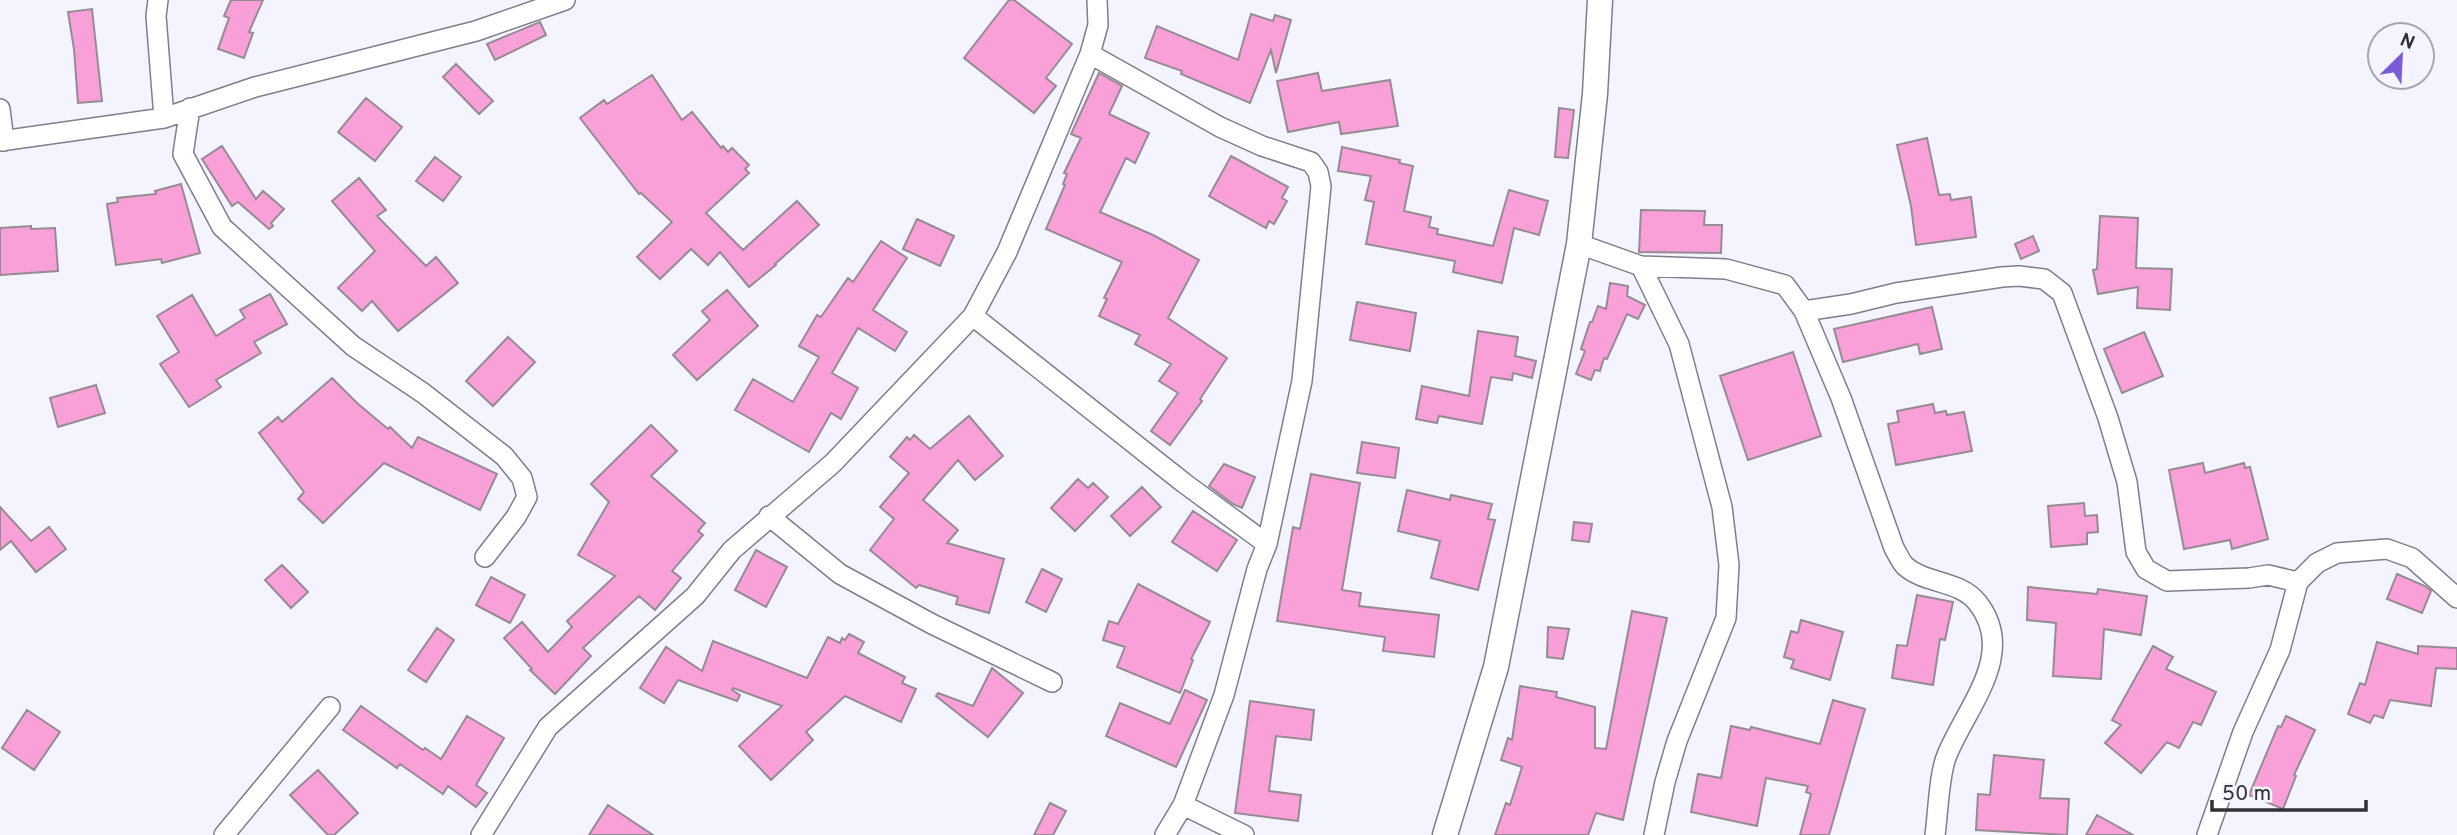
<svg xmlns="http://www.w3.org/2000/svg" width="2457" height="835" font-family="Overpass,sans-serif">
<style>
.building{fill:#faa0d9;stroke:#958b91;stroke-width:2}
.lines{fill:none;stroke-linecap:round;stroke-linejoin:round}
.minor-casing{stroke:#7e7e88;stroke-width:22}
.tertiary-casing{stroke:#7e7e88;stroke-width:27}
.minor{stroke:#fff;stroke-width:19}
.tertiary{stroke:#fff;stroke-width:24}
</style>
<rect width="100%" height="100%" fill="#f3f4ff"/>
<path class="building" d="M231,0H263L249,32L253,33L244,58L218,49L229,18L224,16Z
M1009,0H1014L1072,44L1046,78L1056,86L1034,113L964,58Z
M92,9L102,101L78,103L74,49L68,12Z
M1251,14L1273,21L1275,15L1291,20L1276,73L1271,50L1250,103L1181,74L1182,71L1145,58L1157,26L1238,60Z
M540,22L546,35L495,60L487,44Z
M456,64L493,101L479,114L443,77Z
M1099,73L1122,86L1109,114L1149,133L1135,163L1126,158L1100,212L1153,235L1199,260L1168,318L1227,358L1200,399L1202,401L1170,445L1151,431L1178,393L1159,381L1171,364L1135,344L1140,335L1099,316L1107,299L1104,298L1122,262L1046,229L1065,185L1063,184L1067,174L1064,173L1081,138L1071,134Z
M1318,73L1322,91L1390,80L1398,126L1341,134L1339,122L1288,132L1277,81Z
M652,75L682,120L692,112L721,148L723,146L728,152L732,148L749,165L745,169L749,173L706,213L743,250L797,201L819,225L775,264L776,265L749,287L720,252L708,265L691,249L660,279L637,257L672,222L641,193L639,194L580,118L604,100L607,104Z
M366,98L402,127L375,161L338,132Z
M1559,108L1574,110L1568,158L1555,157Z
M1927,138L1939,195L1950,194L1951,200L1971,197L1976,237L1916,245L1911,206L1897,145Z
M222,146L256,199L263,191L284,209L271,223L273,226L269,229L238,202L232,206L202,159Z
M1342,147L1400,160L1399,163L1413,166L1404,211L1431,217L1429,227L1438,229L1437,234L1493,246L1509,190L1548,201L1539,235L1514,228L1502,283L1453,272L1455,261L1366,244L1374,202L1365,200L1371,176L1338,171Z
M1231,156L1288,187L1282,198L1287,201L1274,224L1269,221L1266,228L1209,196Z
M435,157L461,177L443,201L416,181Z
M359,178L386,210L377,216L426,266L436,257L458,283L398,331L372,301L362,311L338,288L375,251L332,201Z
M181,184L200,253L162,263L161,259L116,265L107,204L118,202L117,198L156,194L155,191Z
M1641,210L1705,211L1704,225H1722L1721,253L1639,252Z
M2100,216L2138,218L2136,268L2172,269L2170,310L2137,308L2138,287L2098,294L2093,270L2097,269Z
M917,219L954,236L940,266L903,249Z
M31,226V229L55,228L58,271L0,275V228Z
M2033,236L2039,251L2021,259L2015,244Z
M881,241L907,258L873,310L907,332L895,351L858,328L832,373L858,388L841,419L831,413L809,452L735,410L753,379L793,402L819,357L799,346L817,315L821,317L848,278L853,282Z
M1610,283L1628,286L1627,296L1645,305L1638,319L1627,314L1607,359L1604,358L1600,371L1595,370L1591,380L1576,374L1585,351L1581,349L1590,322H1592L1598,306L1606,309Z
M727,290L758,326L697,380L673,355L710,320L702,311Z
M270,294L287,324L254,342L261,353L216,380L221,387L189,407L160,364L179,352L157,316L192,295L216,336L245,318L240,310Z
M1357,302L1416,313L1410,351L1350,340Z
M1932,307L1942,349L1920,354L1918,344L1843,362L1834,329Z
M1478,331L1518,337L1515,356L1536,361L1532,378L1513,373L1512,380L1491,377L1482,424L1439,416L1437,423L1416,419L1422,386L1469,396Z
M2144,332L2163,376L2122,393L2104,349Z
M508,337L535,362L493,406L466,381Z
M1793,352L1821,436L1748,460L1720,376Z
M332,378L357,403L388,429L390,427L412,448L418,437L497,474L480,510L384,463L323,523L298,499L304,492L259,433L278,417L282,422Z
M96,385L105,413L58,427L50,398Z
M1933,404L1935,413L1946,411L1947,415L1964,412L1972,451L1896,465L1888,424L1899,422L1897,411Z
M969,416L1003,456L975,480L958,460L923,500L958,530L947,543L1004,559L989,613L956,604L958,597L919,585L916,588L870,550L894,519L880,507L909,473L890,457L907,437L910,440L914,435L930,449Z
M651,425L677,451L651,476L705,523L698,531L703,535L672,571L681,578L655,610L639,596L583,648L591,656L555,694L530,670L532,669L504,638L522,622L548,652L572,627L567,621L615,576L578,555L609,502L591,484Z
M1362,442L1399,448L1395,478L1357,473Z
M2203,463L2205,473L2244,463L2245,468L2250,467L2268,539L2232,549L2230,540L2184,549L2169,470Z
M1224,464L1255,477L1242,508L1233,504L1209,486Z
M1311,474L1360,483L1342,590L1361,593L1359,606L1439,615L1434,657L1383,651L1385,637L1277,621L1293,527L1300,529Z
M1078,479L1088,488L1093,483L1108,497L1075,531L1051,508Z
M1142,487L1161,507L1130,536L1111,516Z
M1407,490L1450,500L1451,495L1492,504L1488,519L1495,520L1478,590L1431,578L1440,541L1398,531Z
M2084,503L2085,516L2097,515L2098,532L2087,533V544L2051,547L2048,506Z
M0,507L31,541L49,527L66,549L36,572L11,541L0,550Z
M1193,511L1237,540L1217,571L1172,542Z
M1574,522L1592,524L1589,542L1572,540Z
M756,550L787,567L766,607L735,590Z
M282,565L308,592L291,608L265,580Z
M1042,569L1062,579L1046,612L1026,602Z
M2397,574L2425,586L2431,591L2422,613L2387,599Z
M491,577L525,595L510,623L476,605Z
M1138,584L1210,622L1191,659L1193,660L1180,693L1117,667L1125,647L1103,640L1109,621L1118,624Z
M2028,587L2097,594L2098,589L2147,596L2141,635L2104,629L2101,679L2053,676L2056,623L2027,620Z
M1917,595L1953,602L1945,640L1940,639L1933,685L1892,678L1897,645L1907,646Z
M1632,611L1667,618L1623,820L1596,813L1588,835H1495L1506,803L1510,805L1522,767L1501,760L1508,738L1512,740L1520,686L1557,692L1556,697L1595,707V748L1606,749Z
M1801,620L1843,632L1830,680L1791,668L1794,660L1784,657L1791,631L1798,633Z
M1548,627L1569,629L1563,659L1547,657Z
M437,628L454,640L426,682L408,670Z
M849,634L864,642L858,653L905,677L902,683L916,689L901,722L845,696L806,732L813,740L771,780L739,746L782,706L733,688L732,690L740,695L737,701L678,680L664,703L640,688L666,647L702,671L713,641L807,678L828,637L840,643L842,638L845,640Z
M2377,642L2418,654V646L2457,648V669L2436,668L2431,706L2390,700L2383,718L2374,715L2370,723L2348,714L2360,683L2365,685Z
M2153,646L2173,657L2166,669L2216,692L2201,725L2193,722L2179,748L2167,742L2141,773L2105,743L2121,725L2112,720Z
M992,668L1023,693L988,737L936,696L938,693L973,706Z
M1185,690L1207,700L1176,767L1106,736L1120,703L1170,724Z
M1833,700L1865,709L1829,835H1800L1811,794L1806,792L1808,786L1766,778L1757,826L1691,812L1698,774L1721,778L1731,726L1750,730L1751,727L1820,744Z
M1250,701L1314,710L1311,740L1276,736L1269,791L1301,795L1298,821L1235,813Z
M361,706L423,750L425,748L441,759L467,716L504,738L476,785L487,793L476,807L448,786L443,794L400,764L397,768L343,730Z
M27,710L60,732L34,770L2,748Z
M2286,716L2315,730L2294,775L2296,776L2283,809L2249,795L2278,726L2281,727Z
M1994,755L2044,760L2040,798L2069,799L2067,835L1976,830L1978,794L1990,795Z
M318,770L358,813L334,835H328L290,795Z
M1050,803L1066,811L1053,835H1034Z
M608,805L653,835H589Z
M2097,815L2133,835H2086Z"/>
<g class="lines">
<defs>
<path id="minor" d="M158,0L156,16L164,118
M1090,54L1220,127L1262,146L1311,162L1318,172L1321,186L1302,381L1267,544L1257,569L1224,695L1183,805L1244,835
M190,108L183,154L222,227L353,346L423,393L504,456L522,478L527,497L516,517L485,557
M0,109L4,141
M0,141L164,118L255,87L476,31L565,0
M1579,244L1641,266L1726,269L1785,285L1804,311L1841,398L1894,548C1897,553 1901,562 1905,566C1925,584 1959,580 1977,602C2018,653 1967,706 1947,755C1939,773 1938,814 1935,835
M1641,266L1679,344L1722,507L1729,565L1726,618L1677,741L1665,782L1654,835
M1804,311L1851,304L1896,293L2002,277L2019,276L2044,279L2062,293L2108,418L2127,482L2136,552L2146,569L2167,581L2249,578L2268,575L2298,582L2317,563L2337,553L2387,549L2412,558L2457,598
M973,316L1184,483L1267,544
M769,516L840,574L932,624L1052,682
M224,835L330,707
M481,835L548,727L695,596L732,550L833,463L973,316L1007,252L1090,54L1098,25L1097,0
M1165,835L1183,805
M2207,835L2243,732L2280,650L2298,582"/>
<path id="tertiary" d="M1445,835L1496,667L1579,244L1595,94L1600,0"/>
</defs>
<use href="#minor" class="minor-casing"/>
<use href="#tertiary" class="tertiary-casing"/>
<use href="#minor" class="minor"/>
<use href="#tertiary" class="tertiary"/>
</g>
<g transform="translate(2401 56) rotate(24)"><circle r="33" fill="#f3f4ff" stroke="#a5a6ae" stroke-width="2"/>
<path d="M0-5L12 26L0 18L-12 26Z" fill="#7b5cd6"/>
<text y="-10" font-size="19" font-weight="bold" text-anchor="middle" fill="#313135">N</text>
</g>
<path d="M2212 800v10h154v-10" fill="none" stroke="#313135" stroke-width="3.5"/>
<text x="2222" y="800" font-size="21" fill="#313135" stroke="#f3f4ff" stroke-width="5" paint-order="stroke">50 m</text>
</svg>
